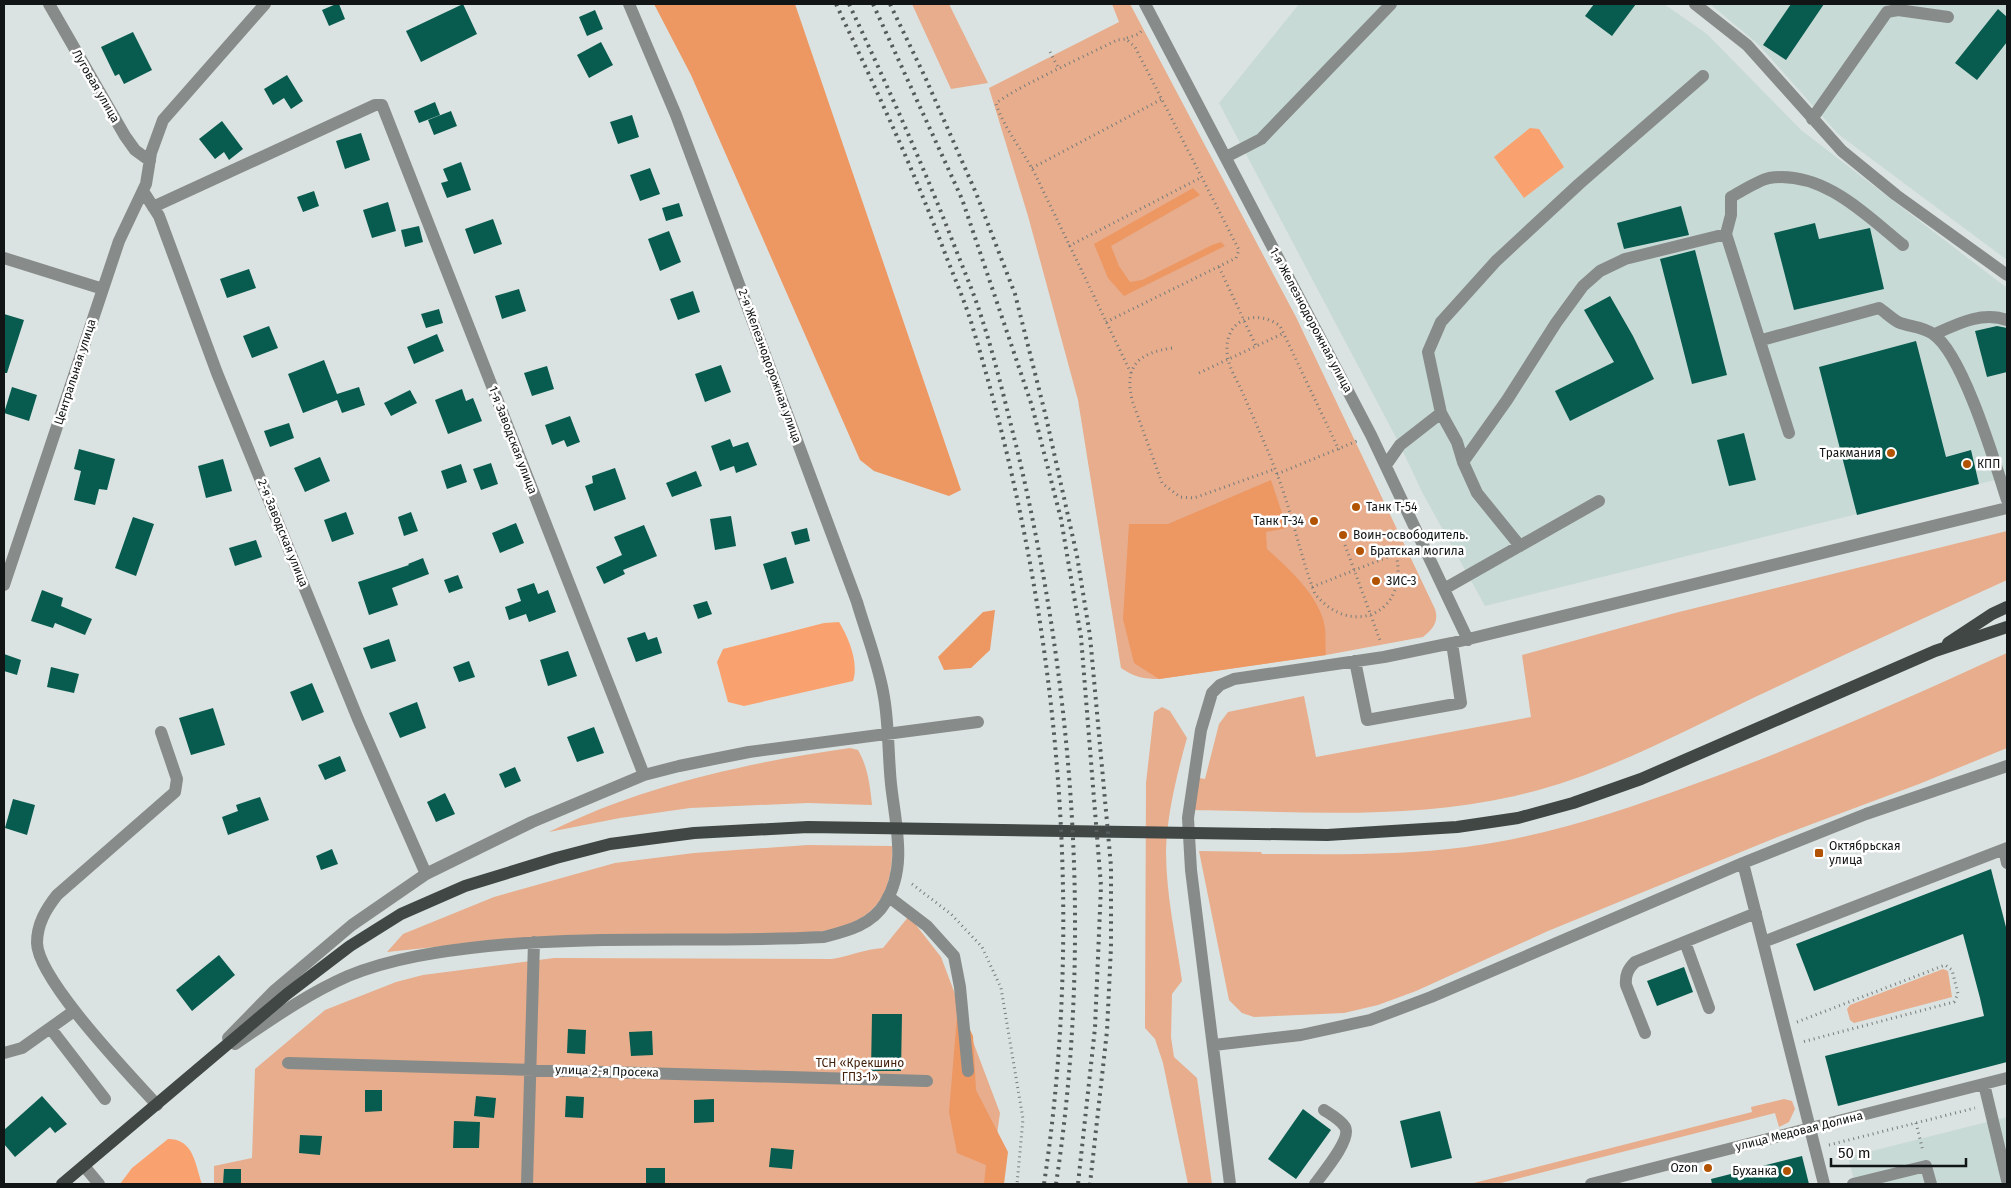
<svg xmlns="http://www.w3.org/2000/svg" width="2011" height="1188" font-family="'Fira Sans',sans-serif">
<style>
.built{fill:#c8dad6}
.green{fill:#e7ad8c}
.forest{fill:#ed9763}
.water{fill:#faa26f}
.building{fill:#085b4f}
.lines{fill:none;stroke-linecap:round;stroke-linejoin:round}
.path{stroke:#777d7c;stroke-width:3;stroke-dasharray:1 4;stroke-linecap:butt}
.minor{stroke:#878b8a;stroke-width:12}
.major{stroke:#404745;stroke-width:12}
.rail{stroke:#555a5a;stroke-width:4;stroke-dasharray:2.5 5;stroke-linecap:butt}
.poi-dot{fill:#b15300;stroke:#fff;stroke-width:2}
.labels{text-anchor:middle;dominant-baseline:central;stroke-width:5;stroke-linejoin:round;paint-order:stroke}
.street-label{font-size:12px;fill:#121515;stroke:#fff}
.poi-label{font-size:12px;fill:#121515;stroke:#fff;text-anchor:start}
.park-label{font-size:12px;fill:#411f09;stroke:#fff}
</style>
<rect width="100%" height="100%" fill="#dae3e1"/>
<path class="built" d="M1299,4H1664L1707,34L1801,130L2007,288V477L1485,606L1422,492L1400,445L1219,103Z
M1710,4H2007V260L1838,134L1759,45Z
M2007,1117V1184H1855L1848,1157Z"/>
<path class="green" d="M912,4H949L988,83L951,89Z
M1112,4H1130L1296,317L1435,609C1439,622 1433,629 1423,637L1326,655L1159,679C1144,679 1134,677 1121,668L1078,400L1028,216L989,88L1119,22Z
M2007,531V580C1922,619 1837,658 1753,698C1676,735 1599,777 1515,796C1405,821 1294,811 1185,810L1189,776L1205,779L1219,724L1228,712L1304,696L1316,757L1531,717L1522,655L1675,613Z
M2007,653V748L1919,784L1780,836L1548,931L1416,991L1378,1005L1344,1013L1254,1017L1242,1013L1229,1000L1199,851L1261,852L1262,854C1329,854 1398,856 1466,847C1543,837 1619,812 1692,785C1799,747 1904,700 2007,653Z
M1162,707L1170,711L1187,738C1177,774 1167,814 1166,851C1166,895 1176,938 1182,981L1172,994L1171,1037L1174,1057L1197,1078L1212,1184H1188L1163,1063L1155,1039L1145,1028L1146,783L1154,712Z
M850,748L858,750C868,767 870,786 872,805L808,803L690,808L620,818L549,832C640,786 750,762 850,748Z
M808,845L892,846C893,905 867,925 812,933L463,944L387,952L403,934L494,897L615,863L694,853Z
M909,916L941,957L1000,1113L990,1184H214V1166L252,1158L255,1069L325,1010L396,982L423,975L554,958L832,959C850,956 865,949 883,948Z
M1943,969L1948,971L1952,997L1854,1023L1850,1020L1847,1009L1850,1005Z
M1784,1099L1792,1101L1795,1109L1789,1122L1779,1127L1775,1113L1497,1184H1470L1752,1112L1751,1107Z"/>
<path class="forest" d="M654,4H795L961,490L949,496L874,471L860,460L691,75Z
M1193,188L1200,195L1111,246L1119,266L1130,282L1142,280L1212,245L1221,242L1225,246L1124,296L1108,278L1094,244Z
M1271,480L1287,528L1266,532L1267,549C1289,569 1321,597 1325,628C1326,637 1325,647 1326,655L1159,679L1134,663L1123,619L1129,524H1168Z
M995,610L990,650L971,668L944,670L938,657L983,612Z
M958,1005L973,1036L976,1090L1008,1152L1004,1184H984L986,1165L957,1153L949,1112Z"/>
<path class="water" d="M1530,128L1539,129L1564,167L1524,198L1494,157Z
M839,622C849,638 859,663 853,681L744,706L728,702L717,662L723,649L824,623Z
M168,1139C194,1139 195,1164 202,1184H120L132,1168Z"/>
<path class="building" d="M336,4H339L345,19L329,26L322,10Z
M463,4L477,34L421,62L406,31Z
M1594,4H1636L1612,36L1585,16Z
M1791,4H1824L1786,60L1763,45Z
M1998,9L2007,17V42L1977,80L1955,63Z
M595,10L603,29L587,36L579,17Z
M133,32L152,70L124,84L119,74L115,76L101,47Z
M601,42L613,65L589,78L577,55Z
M287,75L303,101L291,109L284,98L273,105L264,89Z
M435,102L440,115L419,123L414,111Z
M451,111L457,126L434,135L428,120Z
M632,115L639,137L618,144L610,122Z
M222,121L243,149L229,160L224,152L215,159L199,139Z
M361,133L370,160L345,169L336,141Z
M461,162L471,190L447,198L441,183L448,181L443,169Z
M650,168L660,194L640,201L630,175Z
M314,191L319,206L303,212L297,197Z
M388,202L396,231L372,238L363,210Z
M679,203L683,216L666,221L662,208Z
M1681,206L1689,235L1624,249L1617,223Z
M493,219L502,244L474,254L465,229Z
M1815,223L1819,239L1870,228L1884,289L1794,310L1774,233Z
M419,226L423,242L405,247L401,230Z
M669,231L681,262L660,271L648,239Z
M1695,250L1727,375L1692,384L1660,259Z
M249,269L256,288L227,298L220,279Z
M519,289L526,311L502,319L495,296Z
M693,291L700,312L678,320L670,299Z
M1610,296L1633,336L1654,379L1570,421L1555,391L1614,362L1584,310Z
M439,309L443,323L426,328L421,314Z
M4,314L24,320L7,373H4Z
M269,326L278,348L252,358L243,336Z
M1997,326L2007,328V372L1987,377L1975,331Z
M437,334L444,351L414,364L407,347Z
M1916,341L1946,457L1971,450L1979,484L1857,515L1819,367Z
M324,360L337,394L359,387L365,405L342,413L337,400L303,413L288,374Z
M721,365L731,392L705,402L695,374Z
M547,366L554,389L532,396L524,373Z
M12,387L37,395L29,421L4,413Z
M462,389L466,401L473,398L482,421L448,434L435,400Z
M410,390L417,403L391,416L384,403Z
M570,416L580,442L567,447L564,440L552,445L545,425Z
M289,423L294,438L270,447L264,431Z
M1744,433L1756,480L1729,486L1717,440Z
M730,439L733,447L748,442L757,465L736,473L734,466L720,471L711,446Z
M79,449L115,459L107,490L99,489L95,505L74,500L81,471L74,469Z
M320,457L330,481L305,492L294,468Z
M223,459L232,491L206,498L198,466Z
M491,463L498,484L481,490L473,469Z
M461,464L467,482L447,489L441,471Z
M615,468L626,499L594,511L585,486L593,483L592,476Z
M696,471L702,486L672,497L666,483Z
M346,512L354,534L332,542L324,520Z
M411,512L418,531L404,536L398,517Z
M731,516L736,546L715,550L710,519Z
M133,517L154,524L136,576L115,568Z
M516,523L524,543L500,553L492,533Z
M644,525L657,556L623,570L625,574L604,584L596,567L622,555L614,537Z
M807,528L810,541L795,545L791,532Z
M256,540L262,557L235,566L229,548Z
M786,557L794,583L771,590L763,564Z
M423,558L429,574L392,588L398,605L369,615L358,582L409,565L408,564Z
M458,575L463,588L449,593L444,580Z
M534,583L538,594L548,590L556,612L529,622L526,614L509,620L505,607L521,601L517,589Z
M42,590L63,598L61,606L92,619L85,635L55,623L53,628L31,621Z
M707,601L712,614L698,619L693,605Z
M645,632L648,640L657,637L662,653L636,662L627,638Z
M389,639L396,661L371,669L363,648Z
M568,651L577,676L548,686L540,660Z
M4,654L21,660L17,675L4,671Z
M469,661L475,677L459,682L453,667Z
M51,667L79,674L74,693L47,687Z
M312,683L324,712L302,721L290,692Z
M417,702L426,728L400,738L389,713Z
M213,708L225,745L191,755L179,718Z
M594,727L604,753L577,762L567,737Z
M340,756L346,771L325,780L318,765Z
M515,767L521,781L505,788L499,774Z
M445,793L455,814L436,822L427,802Z
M260,797L269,820L228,835L222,817L238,811L236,805Z
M13,799L35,805L27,835L5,828Z
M332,849L338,864L321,870L316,856Z
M1991,869L2007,931V1062L1838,1106L1825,1056L1984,1016L1980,998L1963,934L1814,991L1796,944Z
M219,955L235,975L192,1011L176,990Z
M1684,967L1693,992L1657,1006L1647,981Z
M872,1014H902L901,1071H871Z
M568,1029L586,1030L585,1054L567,1053Z
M652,1031L653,1055L631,1056L629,1032Z
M365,1090H382V1111L365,1112Z
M42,1096L67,1124L55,1133L50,1127L15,1157L4,1144V1130Z
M476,1096L496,1098L494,1118L474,1116Z
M566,1096L584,1097L583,1118L565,1117Z
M714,1099V1122L694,1123V1100Z
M1303,1109L1331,1130L1296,1179L1268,1159Z
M1440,1111L1452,1158L1411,1168L1400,1121Z
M454,1121L480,1122L479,1148H453Z
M300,1135L322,1136L320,1155L299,1153Z
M771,1148L794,1150L792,1169L769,1167Z
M1802,1156L1809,1184H1712L1711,1179Z
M646,1168H665V1184H646Z
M224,1169H241V1184H223Z"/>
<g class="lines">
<path class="path" d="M1127,38L1139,34L1143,29
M1050,52L1059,69
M1032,168L1162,99
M1069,246L1202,177
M1219,267L1256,346
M1106,322L1232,260L1236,258L1239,250L1135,47L1126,39L1117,40C1100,49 1002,94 996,104C1004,128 1023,151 1035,174C1067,240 1099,307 1131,373
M1172,348C1139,353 1124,365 1132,400L1162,483L1180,497L1194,498L1275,469
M1199,373L1284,333
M1339,450L1280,326C1258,309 1226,318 1227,350C1227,364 1235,377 1241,389C1253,417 1266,445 1277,474C1292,513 1300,555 1315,594C1352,639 1410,613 1396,554
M1277,474L1357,441
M1345,545L1381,643
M1312,587L1408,549
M912,884L951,914L982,947L1001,988L1023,1119L1017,1184
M1797,1022L1940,967L1945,965L1952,970L1958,994L1954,1002L1802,1042
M1916,1123L1923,1151
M1829,1145L1975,1108"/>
<path class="minor" d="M49,4L125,136L135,150L150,161
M1145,4L1371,435L1468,640
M1695,4L1747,45L1842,151L1896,195L2007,275
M1812,119L1887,12L1898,10L1948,17
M1226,157L1261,139L1391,4
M143,191L159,216L217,373L358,719L426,874
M153,207L375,105H382L644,775
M4,258L103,289
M1935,334C1957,324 1982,311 2007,320
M1762,340L1879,308C1885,312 1891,318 1898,322C1909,327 1922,326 1933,334C1963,354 1995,463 2007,500
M1789,433L1726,234L1731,215V197C1742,191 1757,181 1769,178C1822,170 1865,214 1903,245
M1463,462L1507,400L1556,323L1583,286L1600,271L1625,259L1726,234
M1386,465L1400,445L1441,413
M1520,546L1477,493L1463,462L1457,442L1441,413L1428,352L1441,322L1496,261L1579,184L1703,76
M4,585L119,241L146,184L151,153L163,120L265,4
M1444,589L1599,501
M1355,661L1367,720L1461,703L1452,643
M2004,849L2007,863
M1743,863L1824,1184
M889,897L927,926L954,956L960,987L968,1071
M1685,942L1709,1008
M1763,942L2007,848
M51,1029L105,1099
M1645,1033L1626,985C1625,975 1628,969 1635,962L1756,913
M228,1038L275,990L352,925L426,874L532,822L644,775L679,766L749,752L978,722
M235,1044C272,1019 307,994 348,976C392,958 441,951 488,946C600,935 712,943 824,937C847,931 872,925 885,903C908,867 895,823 891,784C888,755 889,726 884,697C879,665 866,633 857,602L676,115L629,4
M1214,1045L1301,1035L1370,1020L1431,997L1743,863L1866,814L2007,766
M4,1053L22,1048L74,1011
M288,1063L927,1081
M1984,1084L2007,1180
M157,1105C130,1075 38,980 37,943C37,924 46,909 57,895L175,792L177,779L161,732
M84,1166L99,1184
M527,1184L534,942
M1230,1184L1191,870L1188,818L1201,730L1212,693L1220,685L1234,679L1384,657L1452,643L2007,508
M1315,1184C1323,1173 1352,1139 1345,1127C1341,1120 1330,1114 1324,1110
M1591,1184L2007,1078
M1853,1184L1926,1166L1931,1184"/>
<path class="major" d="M1948,643L1992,614L2007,607
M62,1184L287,994L350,946L401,914L465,886L556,858L610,844L694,833L808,827L1327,835L1457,827L1518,818L1573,803L1641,779L1935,651L2007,627"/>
<path class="rail" d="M836,4C875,87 914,170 946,256C955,279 965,302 972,325C1056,601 1087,899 1044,1184
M849,4C887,85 924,167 956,250C965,273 975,296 982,319C996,362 1006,406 1017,449C1074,688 1093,941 1056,1184
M873,4L962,199L1032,406L1061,519L1081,637L1101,886L1095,1028L1078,1184
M890,4L925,77L976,193L1015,294L1046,417L1077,556L1090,636L1111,866V947L1107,1031L1090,1184"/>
</g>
<g class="poi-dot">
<circle cx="1891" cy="453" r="5"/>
<circle cx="1967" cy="464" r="5"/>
<circle cx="1356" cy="507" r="5"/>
<circle cx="1314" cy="521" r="5"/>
<circle cx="1343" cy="535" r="5"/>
<circle cx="1360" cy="551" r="5"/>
<circle cx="1376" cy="581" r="5"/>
<rect x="1814" y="848" width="10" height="10" rx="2.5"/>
<circle cx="1708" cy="1168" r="5"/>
<circle cx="1787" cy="1171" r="5"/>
</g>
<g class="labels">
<g class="street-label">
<text transform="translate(96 86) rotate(60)">Луговая улица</text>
<text transform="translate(1311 320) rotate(62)">1-я Железнодорожная улица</text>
<text transform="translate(770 366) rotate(70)">2-я Железнодорожная улица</text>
<text transform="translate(75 372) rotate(-72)">Центральная улица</text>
<text transform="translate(513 440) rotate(69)">1-я Заводская улица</text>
<text transform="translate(283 533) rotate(68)">2-я Заводская улица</text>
<text transform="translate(607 1071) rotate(2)">улица 2-я Просека</text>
<text transform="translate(1799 1131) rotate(-14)">улица Медовая Долина</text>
</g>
<g class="poi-label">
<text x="1881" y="453" text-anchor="end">Тракмания</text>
<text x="1977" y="464">КПП</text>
<text x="1366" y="507">Танк Т-54</text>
<text x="1304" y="521" text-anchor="end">Танк Т-34</text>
<text x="1353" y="535">Воин-освободитель.</text>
<text x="1370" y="551">Братская могила</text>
<text x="1386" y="581">ЗИС-3</text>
<text x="1829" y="846">Октябрьская<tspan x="1829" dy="14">улица</tspan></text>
<text x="1698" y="1168" text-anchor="end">Ozon</text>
<text x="1777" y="1171" text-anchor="end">Буханка</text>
</g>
<g class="park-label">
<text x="860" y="1063">ТСН «Крекшино<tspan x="860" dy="14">ГПЗ-1»</tspan></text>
</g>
</g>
<rect width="2011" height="1188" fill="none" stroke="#121515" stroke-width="10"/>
<path d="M1831 1158v8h135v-8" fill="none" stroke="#121515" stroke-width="2.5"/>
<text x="1838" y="1158" font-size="15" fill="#121515" stroke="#ffffff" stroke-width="4" paint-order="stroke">50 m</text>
</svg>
